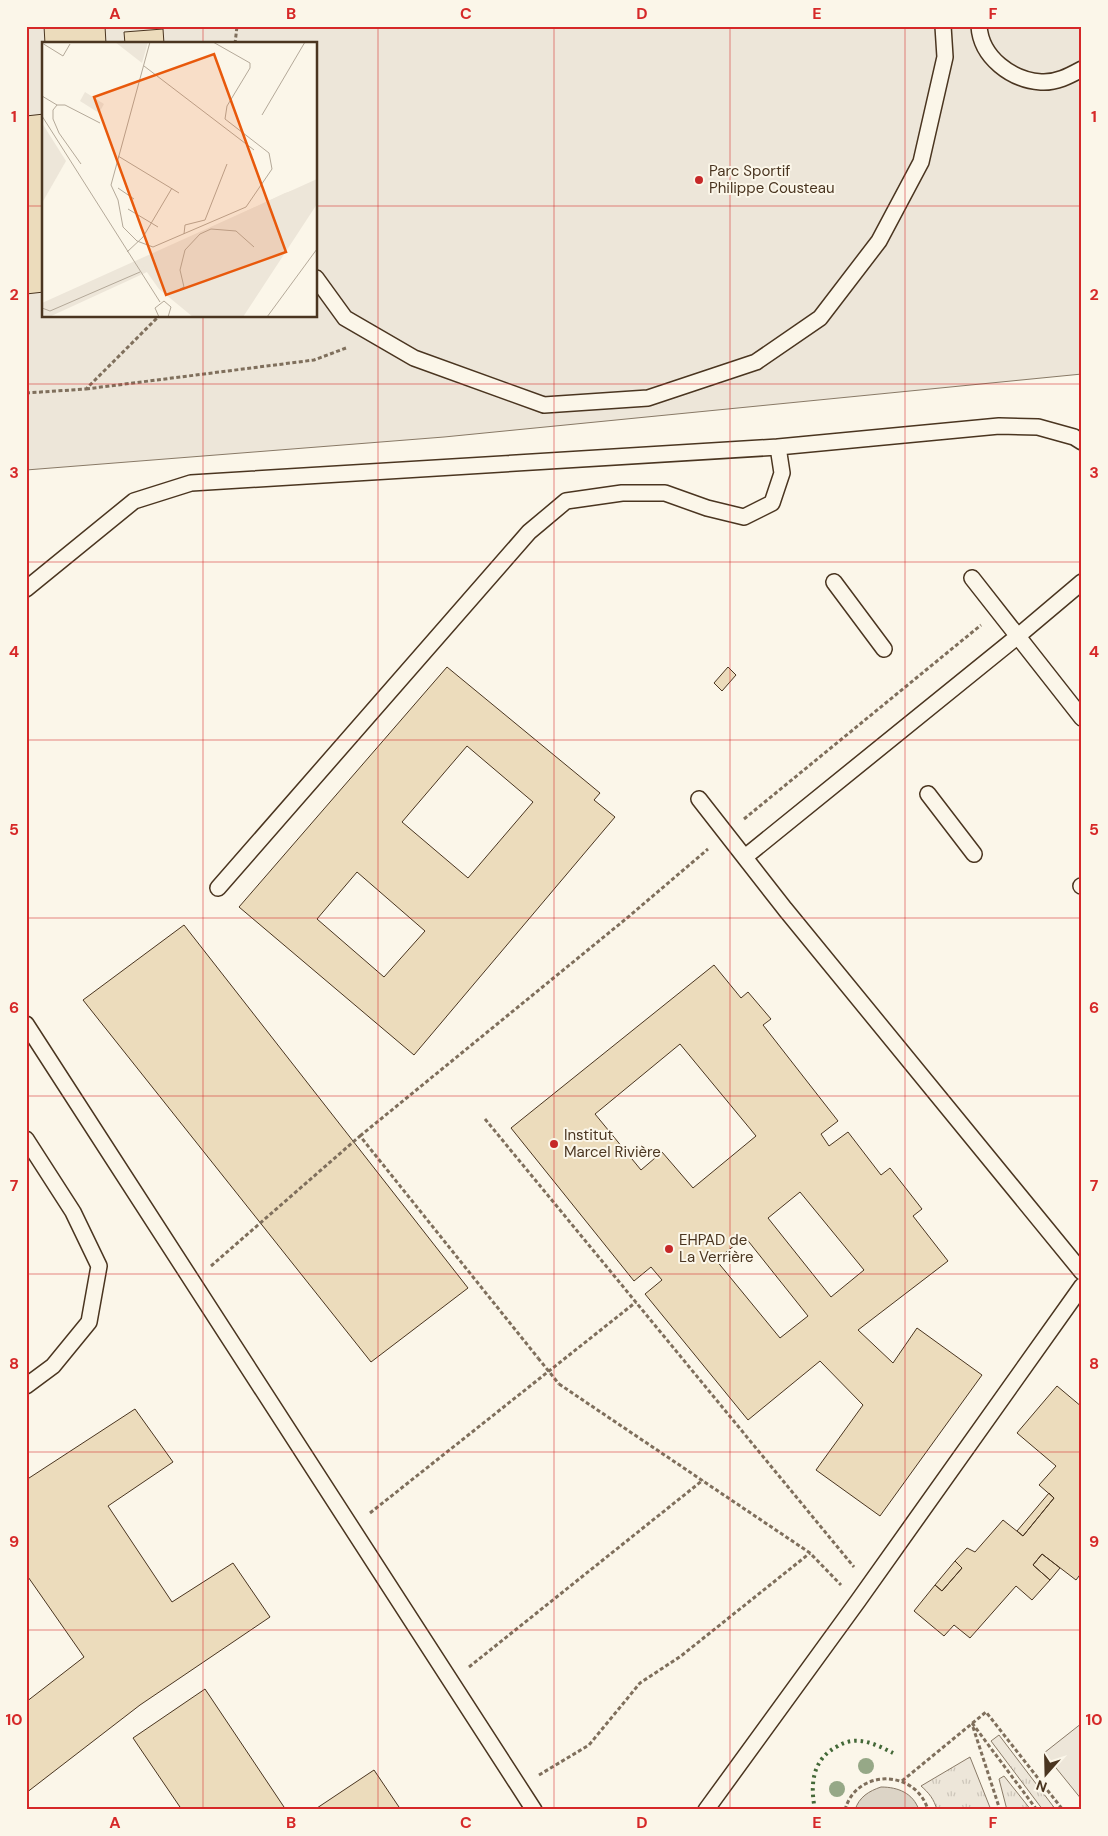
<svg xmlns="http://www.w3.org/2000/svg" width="1108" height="1836" font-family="'DM Sans',sans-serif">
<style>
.grass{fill:url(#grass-tufts);stroke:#887966}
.garden{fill:#ede6d9;stroke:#887966;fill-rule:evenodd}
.water{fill:#dcd4c6;stroke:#887966}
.building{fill:#ecdcbc;stroke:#4a3520;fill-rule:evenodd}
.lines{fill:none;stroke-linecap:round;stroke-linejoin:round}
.service-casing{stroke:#4a3520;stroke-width:18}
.path{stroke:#7f6f5c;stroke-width:3;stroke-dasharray:4 2.5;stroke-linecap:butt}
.service{stroke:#fbf6e9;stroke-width:15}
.path-bridge{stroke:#7f6f5c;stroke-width:3;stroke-dasharray:4 2.5;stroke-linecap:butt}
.hedge{stroke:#436837;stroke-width:4;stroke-dasharray:2.5 4;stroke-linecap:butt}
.tree{fill:#96a887}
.grid{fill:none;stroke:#d62828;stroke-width:1;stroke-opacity:0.55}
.poi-dot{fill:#c62828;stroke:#fbf6e9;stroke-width:2}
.labels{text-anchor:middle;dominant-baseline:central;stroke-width:4;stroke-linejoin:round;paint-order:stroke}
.poi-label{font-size:15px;fill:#4a3520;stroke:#fbf6e9;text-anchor:start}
.inset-road{fill:none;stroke:#b4a999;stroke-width:1}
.view{fill:#e8590c;fill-opacity:0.15;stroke:#e8590c;stroke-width:2.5}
.inset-edge{fill:none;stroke:#4a3520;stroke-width:2.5}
.neatline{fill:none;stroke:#d62828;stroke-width:2}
.grid-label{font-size:16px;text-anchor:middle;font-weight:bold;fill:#d62828}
</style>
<defs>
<pattern id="grass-tufts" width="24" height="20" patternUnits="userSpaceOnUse" patternTransform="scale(1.25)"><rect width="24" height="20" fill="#ede6d9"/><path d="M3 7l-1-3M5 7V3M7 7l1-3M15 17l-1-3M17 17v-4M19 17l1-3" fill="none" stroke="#cdc6ba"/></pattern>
</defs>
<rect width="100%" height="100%" fill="#fbf6e9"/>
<path class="grass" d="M999,1735L1056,1810H1043L991,1741Z
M970,1757L991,1810H937C934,1799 929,1793 921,1786Z
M1004,1776L1031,1810H1007L999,1779Z"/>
<path class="garden" d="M26,26H1082V374L444,437L26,470ZM44,44H316V316H44Z
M1082,1723V1800L1044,1753Z"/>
<path class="water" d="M881,1787C898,1787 913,1793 919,1810H855C859,1797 869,1791 881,1787Z"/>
<path class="building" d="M44,26H105L106,44H45Z
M163,29L164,44H125L124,32Z
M44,114V292L26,294V116Z
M447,667L600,793L594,800L615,817L414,1055L239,907ZM467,746L533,802L468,878L402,822ZM357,872L425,931L384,977L317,919Z
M728,667L736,675L722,691L714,683Z
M184,925L468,1288L371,1362L83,1000Z
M714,965L741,998L748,992L771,1019L763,1025L838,1121L821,1134L829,1146L848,1132L881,1175L890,1168L922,1209L913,1216L948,1261L858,1330L893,1363L917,1328L982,1375L880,1516L816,1470L863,1405L820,1361L748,1420L645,1294L662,1280L651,1267L634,1281L511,1128ZM680,1044L756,1136L693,1188L662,1152L641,1170L595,1114ZM800,1192L864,1270L831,1297L768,1218ZM745,1237L808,1316L780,1338L716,1260Z
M1057,1386L1082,1407V1572L1076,1580L1042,1554L1033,1565L1050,1580L1032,1600L1016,1586L970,1638L954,1625L944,1636L914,1611L935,1585L942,1591L962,1568L955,1561L967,1548L975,1552L1003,1520L1023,1536L1054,1498L1039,1485L1056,1466L1017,1433Z
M135,1409L173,1462L108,1506L172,1602L233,1563L270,1617L140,1705L26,1793V1702L84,1657L26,1574V1480Z
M1049,1493L1054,1498L1023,1536L1017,1531Z
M1042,1554L1060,1568L1050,1580L1033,1565Z
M955,1561L962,1568L942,1591L935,1585Z
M205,1689L286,1810H182L133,1738Z
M374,1770L401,1810H314Z"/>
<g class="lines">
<defs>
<path id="service" d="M979,26C981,58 1012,80 1041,82C1056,83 1069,76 1082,69
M316,278L345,318L414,358L544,405L648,398L756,362L820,318L879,241L921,162L945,57L943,26
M972,578L1082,718
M834,582L884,649
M26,589L134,501L191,483L778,447L999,426L1038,427L1074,437L1082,442
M928,794L974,854
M699,799L785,909L1082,1272
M745,857L1018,636L1082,582
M1081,886H1082
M218,888L529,532L566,501L622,493H665L707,508L744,517L772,503L782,473L778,447
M26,1024L534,1810
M26,1139L73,1212L99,1266L89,1322L53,1366L26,1386
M706,1810L858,1601L1082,1286"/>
</defs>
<use href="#service" class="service-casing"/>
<path class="path" d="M235,44L237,26
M86,389L314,360L346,348
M26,393L86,389L159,316
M744,819L981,625
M485,1119L854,1567
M360,1136L627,918L708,849
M211,1266L360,1136L538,1358
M559,1384L810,1553L841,1585
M370,1513L636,1302
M469,1667L703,1480
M972,1723L1037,1810
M973,1727L1000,1810
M539,1775L589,1745L640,1683L681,1656L810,1553
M902,1781L986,1712L1063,1810
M845,1810C856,1768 916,1769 928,1810"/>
<use href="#service" class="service"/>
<path class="path-bridge" d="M538,1358L559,1384"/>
<path class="hedge" d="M815,1810C810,1784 812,1759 838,1746C844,1742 853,1740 860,1741C872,1742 883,1748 893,1753"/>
</g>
<g class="tree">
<circle cx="866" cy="1766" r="8"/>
<circle cx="837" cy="1789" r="8"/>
</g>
<path class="grid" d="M203,26V44M378,26V1810M554,26V1810M730,26V1810M905,26V1810M26,206H44M316,206H1082M203,316V1810M26,384H1082M26,562H1082M26,740H1082M26,918H1082M26,1096H1082M26,1274H1082M26,1452H1082M26,1630H1082"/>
<g class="poi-dot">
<circle cx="699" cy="180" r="5"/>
<circle cx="554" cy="1144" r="5"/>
<circle cx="669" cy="1249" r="5"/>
</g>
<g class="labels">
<g class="poi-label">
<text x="709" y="171">Parc Sportif<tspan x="709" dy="17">Philippe Cousteau</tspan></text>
<text x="564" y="1135">Institut<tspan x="564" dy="17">Marcel Rivière</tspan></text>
<text x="679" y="1240">EHPAD de<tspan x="679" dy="17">La Verrière</tspan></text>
</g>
</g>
<g transform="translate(42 42)">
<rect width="275" height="275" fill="#fbf6e9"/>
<path d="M0,81L24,119L0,161Z" fill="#ede6d9"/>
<path d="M73,0H106L100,21ZM275,137V152L7,275H0V261Z" fill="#ede6d9"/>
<path d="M43,50L62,62L57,71L38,59ZM275,141V162L201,275H151L117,247L97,219L243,151Z" fill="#ede6d9"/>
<path class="inset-road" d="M108,0L69,143L76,158L81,185L95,199L111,205L204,165L230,127L227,111L183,77L185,64L208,26V21L171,0M0,1L21,14L28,2M102,24L212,108M0,54L15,63M220,73L263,0M0,74L118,260M76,114L137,151M39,122L17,91L11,77V68L15,63H23L58,81M76,146L92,157M86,167L116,185M142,192L143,183L163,178L185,122M85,210L101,195L130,146M138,247L142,245L138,228L143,208L158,192L169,187L194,189L212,205M0,266L8,269L98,230M117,275L113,266L122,259L129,265L126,275M225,275L275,207"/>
<path class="view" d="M172,12L244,210L124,253L52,55Z"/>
<rect width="275" height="275" class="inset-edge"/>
</g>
<rect width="1108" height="1836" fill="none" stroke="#fbf6e9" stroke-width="55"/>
<g transform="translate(1046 1774) rotate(200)" stroke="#fbf6e9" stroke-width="4" paint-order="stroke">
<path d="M0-4L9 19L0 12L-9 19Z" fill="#4a3520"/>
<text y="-8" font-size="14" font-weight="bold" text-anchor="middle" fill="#4a3520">N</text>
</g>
<rect x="28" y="28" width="1052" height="1780" class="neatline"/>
<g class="grid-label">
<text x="115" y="19">A</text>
<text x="291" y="19">B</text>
<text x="466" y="19">C</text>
<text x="642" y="19">D</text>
<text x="817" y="19">E</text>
<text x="993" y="19">F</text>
<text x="14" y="122">1</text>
<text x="1094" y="122">1</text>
<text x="14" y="300">2</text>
<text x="1094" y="300">2</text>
<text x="14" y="478">3</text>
<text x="1094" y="478">3</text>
<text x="14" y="657">4</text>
<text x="1094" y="657">4</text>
<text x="14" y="835">5</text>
<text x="1094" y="835">5</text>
<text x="14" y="1013">6</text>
<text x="1094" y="1013">6</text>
<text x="14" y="1191">7</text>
<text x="1094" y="1191">7</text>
<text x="14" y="1369">8</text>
<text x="1094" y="1369">8</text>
<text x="14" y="1547">9</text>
<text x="1094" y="1547">9</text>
<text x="14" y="1725">10</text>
<text x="1094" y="1725">10</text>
<text x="115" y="1828">A</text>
<text x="291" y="1828">B</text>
<text x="466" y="1828">C</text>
<text x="642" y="1828">D</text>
<text x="817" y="1828">E</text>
<text x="993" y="1828">F</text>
</g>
</svg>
